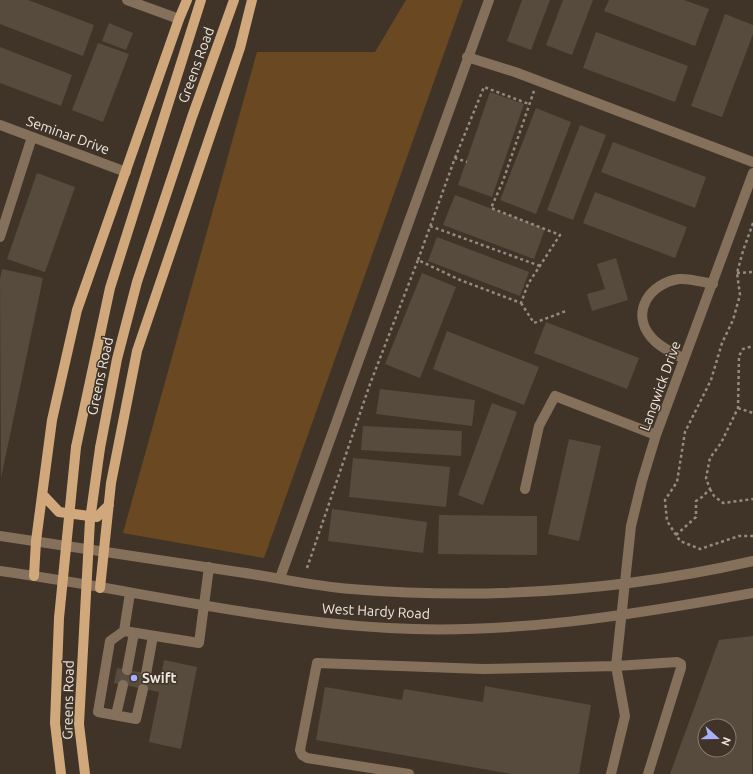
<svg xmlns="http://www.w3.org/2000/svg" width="753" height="774" font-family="Ubuntu,sans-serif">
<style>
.green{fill:#6a4922}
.building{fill:#574b3e;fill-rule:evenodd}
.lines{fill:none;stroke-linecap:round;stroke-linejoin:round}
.minor-tunnel{stroke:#5a4f43;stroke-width:10;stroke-dasharray:10 5;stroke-linecap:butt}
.path{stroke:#948a80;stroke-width:2.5;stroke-dasharray:3 3;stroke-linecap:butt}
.minor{stroke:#84705b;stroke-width:10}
.major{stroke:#d1a87c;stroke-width:10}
.major-bridge{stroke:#d1a87c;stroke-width:10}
.poi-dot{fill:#a8b0fc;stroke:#403428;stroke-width:1.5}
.labels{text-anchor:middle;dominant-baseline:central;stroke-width:3;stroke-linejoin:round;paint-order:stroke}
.street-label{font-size:14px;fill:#efe7df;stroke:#403428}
.poi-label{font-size:14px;font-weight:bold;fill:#efe7df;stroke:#403428;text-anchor:start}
</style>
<rect width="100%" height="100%" fill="#403428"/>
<path class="green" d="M406,0H463L264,558L123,533L257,52H375Z"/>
<path class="building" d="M0,0H28L94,25L83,56L0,24Z
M522,0H550L531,50L507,41Z
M563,0H593L572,55L546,45Z
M609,0H684L709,9L695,46L604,11Z
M725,14L753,25V34L722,117L691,106Z
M109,23L133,33L126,50L102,41Z
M596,32L688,66L675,102L583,68Z
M98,43L129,54L103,122L72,110Z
M0,47L72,75L61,106L0,83Z
M490,92L524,104L492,197L458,185Z
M536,108L571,122L536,214L500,200Z
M580,125L606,135L573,220L547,210Z
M613,142L706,177L695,208L601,172Z
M37,173L75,187L45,272L7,259Z
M595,192L687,227L675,258L583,223Z
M455,195L545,229L534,259L443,225Z
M437,237L529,272L520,296L428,261Z
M616,258L628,300L592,311L587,294L605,289L597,264Z
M2,269L43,278L1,478L0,279Z
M422,273L456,287L420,378L385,364Z
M546,322L639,358L627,389L534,353Z
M447,331L539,367L524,405L433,369Z
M380,389L475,400L472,426L376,414Z
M492,403L517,412L483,505L458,495Z
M363,426L462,431L461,456L361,450Z
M569,439L601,446L579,541L548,534Z
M353,458L450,467L446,507L349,497Z
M332,509L427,522L423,553L328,541Z
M439,515L537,516V555L438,554Z
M753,636L752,774H670L719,640ZM705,726H729V750H705Z
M164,660L197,667L181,749L149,742L159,692L114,683L117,668L161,676Z
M485,686L591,705L579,774H512L316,740L325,687L402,700L404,689L483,702Z"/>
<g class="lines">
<path class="minor-tunnel" d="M123,685L127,670
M143,689L146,674"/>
<path class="path" d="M455,158L484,87L529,104
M753,223L743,251L737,273L740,295L733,320L722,343L711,380L685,432L677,482L665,500L667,521L680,541L700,549L739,536H753
M430,226L540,266
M418,260L455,158L467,162
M737,273L753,272
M521,303L534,323L566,311
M738,408L753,413
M710,489L714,496L723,503L753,499
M676,535L696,517V501L702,497L710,489L706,478L710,458L721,443L738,408L739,356L743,349L753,346
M307,568L370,384L418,260L460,280L521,303L528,284L560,235L491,208L503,181L534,91"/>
<path class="minor" d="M127,0L179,19
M467,57L515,72L753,162
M0,125L126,172
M0,237L32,137
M684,359C672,352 660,348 651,337C630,312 650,283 679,279C689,278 702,282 713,284
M525,489L539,426L555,396L656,435
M0,536C79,548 159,560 238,572C275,577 313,586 351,589C486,600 621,591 753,561
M0,571C130,589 258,621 389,628C511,635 633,615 753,593
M280,578L489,0
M130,593L124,631L199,643L209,567
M124,631L110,641L98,712L136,719L143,689
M127,670L134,633
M146,674L153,636
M116,715L123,685
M409,774L307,758L302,755L300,750L317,663L483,669L616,666L677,662L681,664V668L648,774
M611,774L625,716L616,666L631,526L642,481L656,435L753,173"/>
<path class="major" d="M76,447L110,288L201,0
M100,448L117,359L137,282L192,117L234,0
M43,495L59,512L97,517L109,505
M34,576L36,541L52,420L77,310L179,19L187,0
M100,588L111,483L137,351L240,48L252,0"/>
<path class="major-bridge" d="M61,774L55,723L59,618L76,447
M85,774L79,724L90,520L100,448"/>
</g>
<circle class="poi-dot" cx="134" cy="678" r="4"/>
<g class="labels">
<g class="street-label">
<text transform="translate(196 65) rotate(-70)">Greens Road</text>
<text transform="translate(68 135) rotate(20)">Seminar Drive</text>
<text transform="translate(100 376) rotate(-78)">Greens Road</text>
<text transform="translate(660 386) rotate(-70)">Langwick Drive</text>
<text transform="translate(376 611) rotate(3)">West Hardy Road</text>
<text transform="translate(68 700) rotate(-89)">Greens Road</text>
</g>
<g class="poi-label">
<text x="142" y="678">Swift</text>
</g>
</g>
<g transform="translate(717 738) rotate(111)"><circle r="19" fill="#403428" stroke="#867c71"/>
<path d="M0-3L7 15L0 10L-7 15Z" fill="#a8b0fc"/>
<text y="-6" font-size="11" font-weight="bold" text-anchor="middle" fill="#efe7df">N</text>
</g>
</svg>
